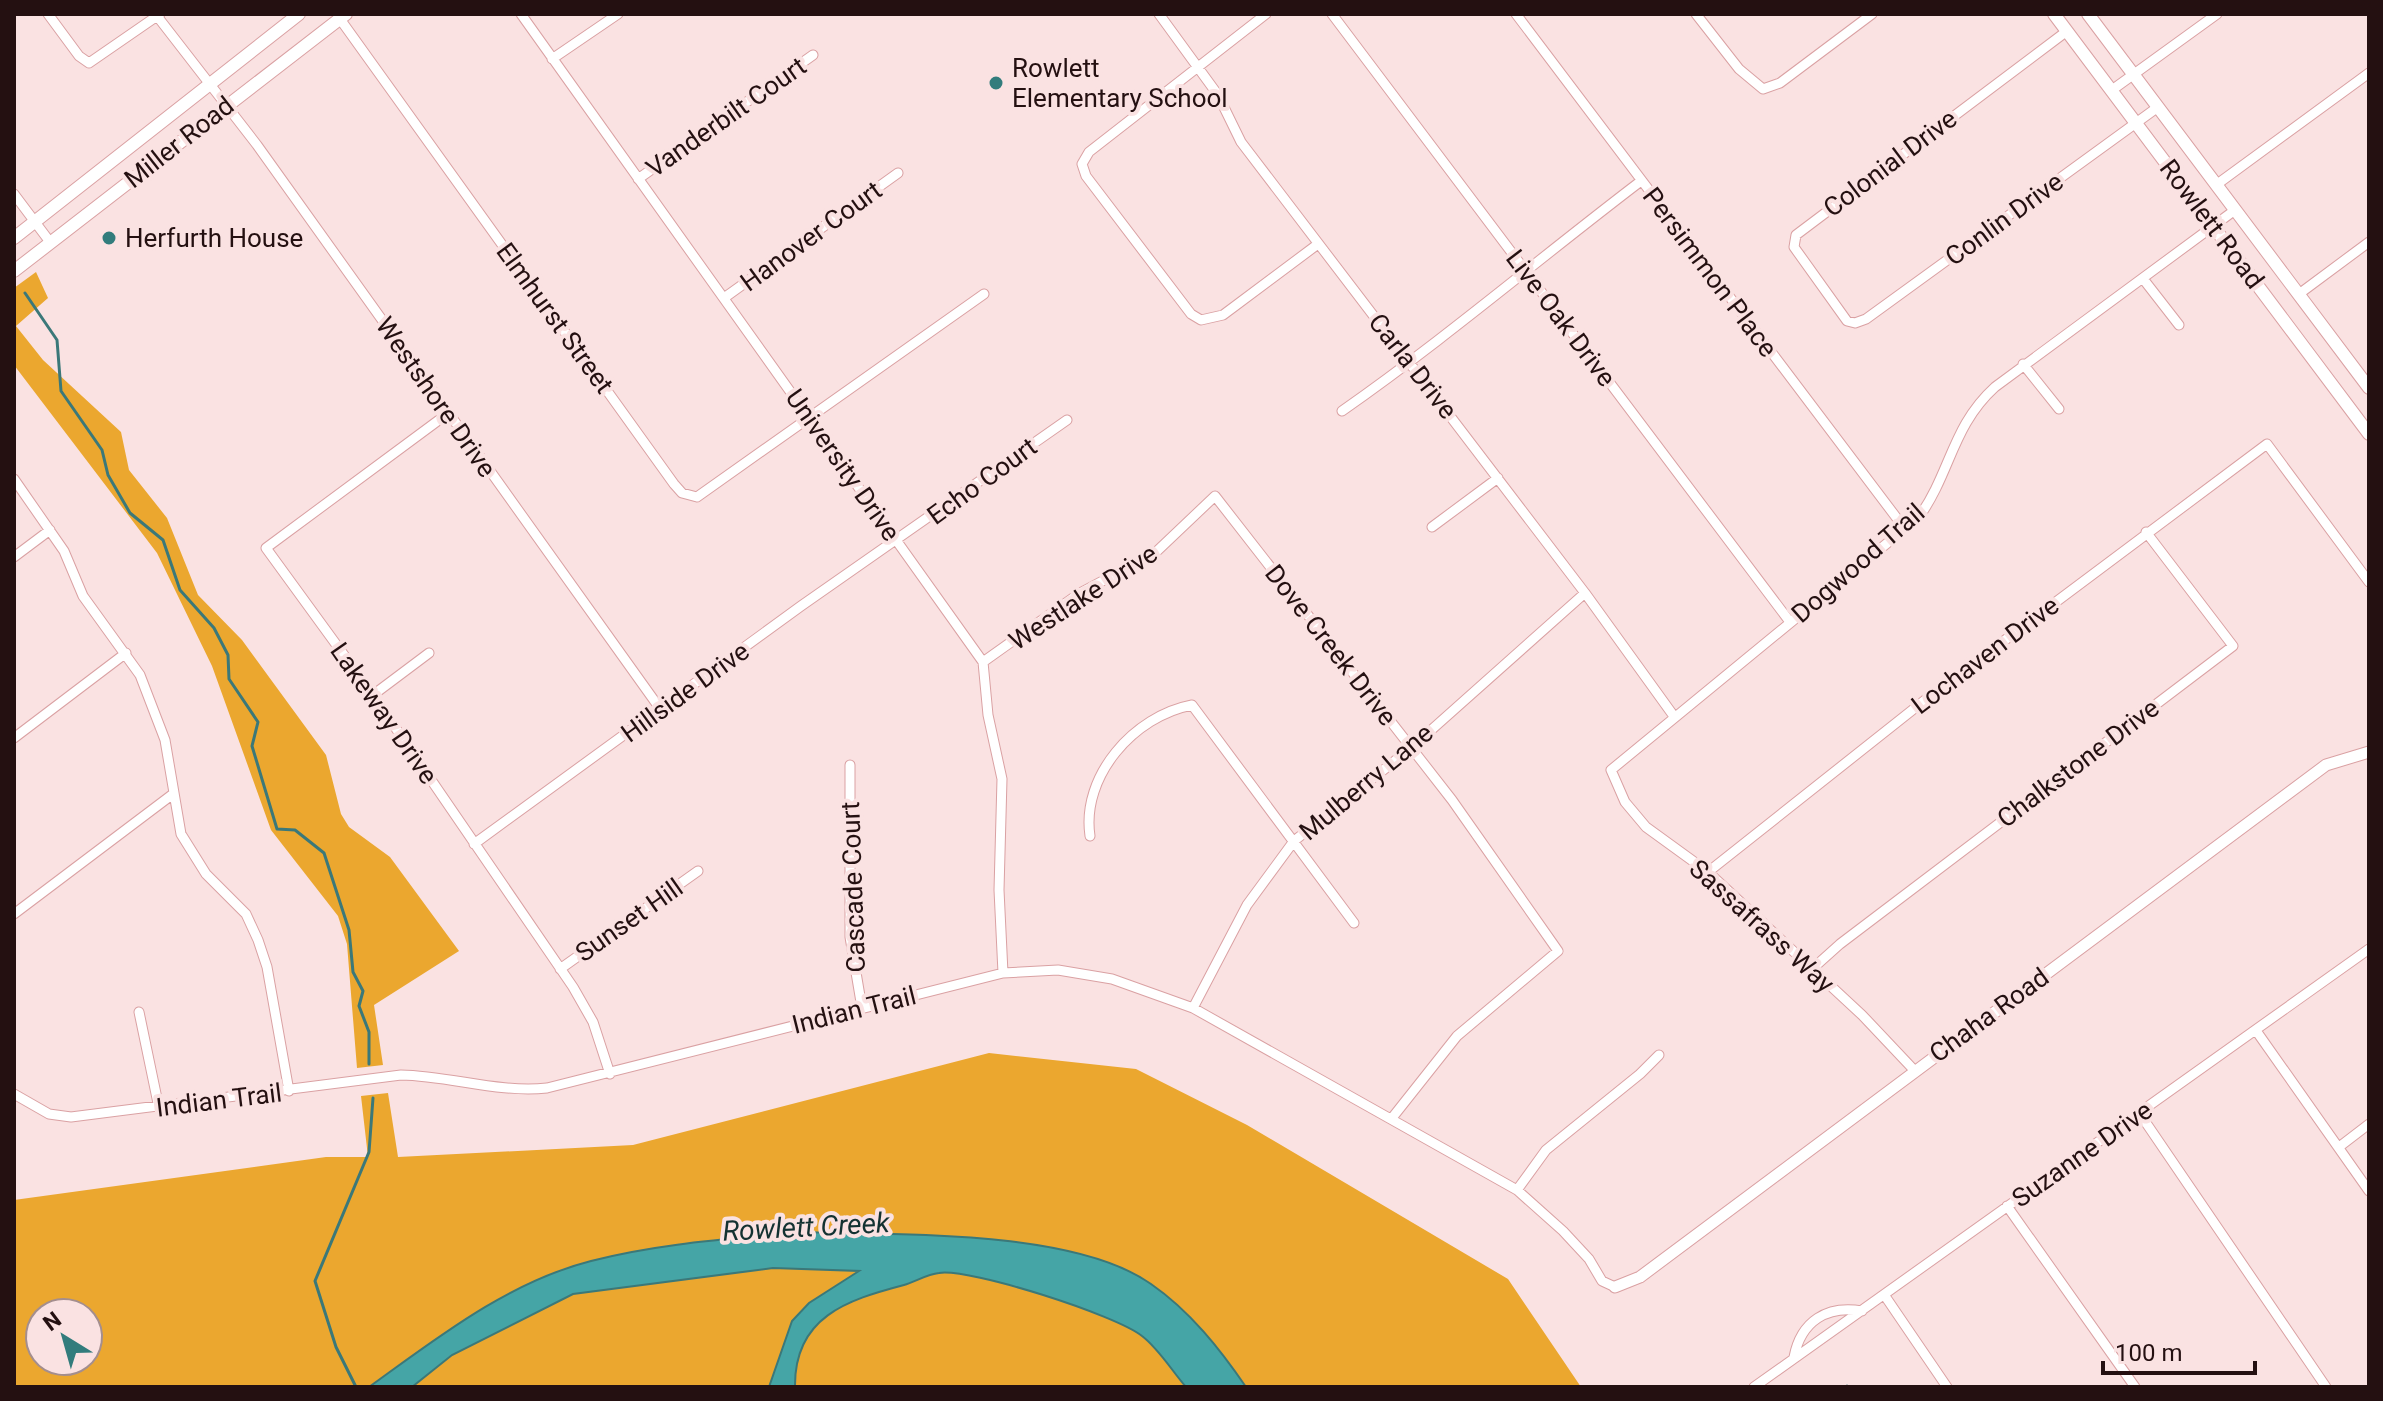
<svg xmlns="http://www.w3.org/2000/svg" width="2383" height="1401" font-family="Roboto,sans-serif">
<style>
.forest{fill:#eba72f;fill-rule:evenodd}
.water{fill:#45a5a6;stroke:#3b7879;stroke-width:2}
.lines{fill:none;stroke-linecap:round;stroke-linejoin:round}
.stream{stroke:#3b7879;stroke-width:3}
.minor-casing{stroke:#daa1a3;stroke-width:11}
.tertiary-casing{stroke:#daa1a3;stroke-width:13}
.secondary-casing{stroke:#daa1a3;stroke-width:14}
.minor{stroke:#fff;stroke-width:9}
.tertiary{stroke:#fff;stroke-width:11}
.secondary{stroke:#fff;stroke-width:12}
.poi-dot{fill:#327c7c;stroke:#fae2e2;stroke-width:3}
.labels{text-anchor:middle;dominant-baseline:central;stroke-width:8;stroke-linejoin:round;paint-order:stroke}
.poi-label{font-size:26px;fill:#241011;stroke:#fae2e2;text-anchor:start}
.street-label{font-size:26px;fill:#241011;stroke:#fae2e2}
.water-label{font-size:28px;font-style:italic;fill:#133131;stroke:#fae2e2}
</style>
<rect width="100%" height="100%" fill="#fae2e2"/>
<path class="forest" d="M36,272L48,298L16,326L43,360L121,432L129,470L167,518L198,595L242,640L326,755L341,814L349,827L390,857L459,951L374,1005L383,1065L357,1068L347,944L338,916L271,830L212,666L157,553L14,365V288Z
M989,1053L1136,1069L1247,1125L1508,1279L1581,1387H14V1200L326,1157H368L361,1096L388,1093L398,1157L633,1145ZM40,1313H88V1361H40Z"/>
<path class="water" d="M802,1232C896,1235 1073,1229 1151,1284C1190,1311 1220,1349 1246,1387H1186C1172,1371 1159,1349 1142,1336C1116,1315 970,1268 939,1273C927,1274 915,1282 904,1285C847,1300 794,1317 795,1387H769L792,1321L809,1303L859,1271L773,1268L573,1294L452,1355L412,1387H369C437,1338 508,1282 591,1261C660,1243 731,1239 802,1232Z"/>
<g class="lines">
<path class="stream" d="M25,293L57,340L61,391L102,450L108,475L130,513L163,540L180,590L214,628L228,655L229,679L258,722L252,746L277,829L295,830L324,853L349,930L353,972L363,991L359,1006L369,1032V1064
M1847,1386L1848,1387
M356,1387L336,1347L315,1281L369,1152L373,1098"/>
<defs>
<path id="minor" d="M48,14L79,56L89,63L160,14
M521,14L983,662L988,715L1002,779L999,890L1003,973
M1159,14L1218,95L1241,142L1585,593L1673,715
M1266,14L1089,152L1082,164L1086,176L1191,314L1201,320L1223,315L1318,244
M1332,14L1790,622
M1516,14L1905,529
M1696,14L1739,69L1763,89L1780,83L1872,14
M157,16L257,145L661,710
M340,19L674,484L682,493L697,497L984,294
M2067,31L1796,235L1794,247L1847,321L1855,323L1866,319L2158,107
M552,59L618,14
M2112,90L2217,14
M638,179L813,55
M2216,185L2369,73
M14,194L50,242
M2144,280L2179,325
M2299,294L2369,242
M724,298L898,173
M2023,364L2059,409
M1342,411C1445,339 1541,257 1641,181
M447,414L266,548L373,695L573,987L593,1022L610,1074
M14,479L64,551L83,596L140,675L165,740L181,834L206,874L246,914L258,940L267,967L289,1091
M1432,527L1498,478
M14,557L50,530
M983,662L1080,593L1155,553L1215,496L1452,800L1558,951L1457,1036L1392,1118
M373,695L429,653
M14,738L126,653
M850,765V937L862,1008
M1090,836C1081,776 1134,716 1192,705L1354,923
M474,844L801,606L1067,420
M1708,872L1925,700L2267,444L2369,582
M14,914L173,794
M560,969L698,871
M1811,970L1840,944L2233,646L2146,532
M1193,1008L1247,905L1294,841L1411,748L1585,593
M139,1012L159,1108
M2257,1032L2369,1191
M1914,1070L1862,1015L1708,872L1646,827L1625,802L1611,770L1919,517C1951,472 1952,426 1995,387L2235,210
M14,1094L49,1114L71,1117L401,1075C451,1076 497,1093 547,1088L1003,973L1058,970L1112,979L1193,1008L1517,1190L1563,1231L1589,1259L1602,1281L1615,1287
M2140,1114L2326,1387
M2339,1147L2369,1124
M1517,1190L1546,1150L1640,1074L1659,1055
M2007,1206L2135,1387
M1885,1296L1947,1387
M1794,1357C1801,1321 1827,1305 1862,1311
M1754,1387L2369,949"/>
<path id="tertiary" d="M1615,1287L1640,1277L2326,765L2369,752"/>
<path id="secondary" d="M2054,14L2369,434
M2088,14L2369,388
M14,238L299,14
M14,271L346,14"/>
</defs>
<use href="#minor" class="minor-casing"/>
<use href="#tertiary" class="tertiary-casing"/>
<use href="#secondary" class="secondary-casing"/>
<use href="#minor" class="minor"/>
<use href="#tertiary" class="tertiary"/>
<use href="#secondary" class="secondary"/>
</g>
<g class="poi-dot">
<circle cx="996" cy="83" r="8"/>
<circle cx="109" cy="238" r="8"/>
</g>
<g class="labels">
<g class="poi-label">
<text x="1012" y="68">Rowlett<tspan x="1012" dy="30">Elementary School</tspan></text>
<text x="125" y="238">Herfurth House</text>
</g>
<g class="street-label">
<text transform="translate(726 117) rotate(-35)">Vanderbilt Court</text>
<text transform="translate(179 142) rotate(-38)">Miller Road</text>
<text transform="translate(1890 163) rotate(-37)">Colonial Drive</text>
<text transform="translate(2004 219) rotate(-36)">Conlin Drive</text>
<text transform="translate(2212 224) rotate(53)">Rowlett Road</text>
<text transform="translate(811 236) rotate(-36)">Hanover Court</text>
<text transform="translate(1710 272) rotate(53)">Persimmon Place</text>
<text transform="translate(555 318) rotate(54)">Elmhurst Street</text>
<text transform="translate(1561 318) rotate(53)">Live Oak Drive</text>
<text transform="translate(1413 366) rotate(52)">Carla Drive</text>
<text transform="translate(436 397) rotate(55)">Westshore Drive</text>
<text transform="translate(843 465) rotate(55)">University Drive</text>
<text transform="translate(982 481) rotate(-36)">Echo Court</text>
<text transform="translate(1858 563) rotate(-41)">Dogwood Trail</text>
<text transform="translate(1083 597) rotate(-33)">Westlake Drive</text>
<text transform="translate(1331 645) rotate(52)">Dove Creek Drive</text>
<text transform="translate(1985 655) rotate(-37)">Lochaven Drive</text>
<text transform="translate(685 692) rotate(-36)">Hillside Drive</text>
<text transform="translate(384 713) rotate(55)">Lakeway Drive</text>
<text transform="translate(2078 763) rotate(-37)">Chalkstone Drive</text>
<text transform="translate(1366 782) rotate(-40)">Mulberry Lane</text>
<text transform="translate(853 887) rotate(-92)">Cascade Court</text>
<text transform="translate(629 920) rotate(-35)">Sunset Hill</text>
<text transform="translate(1762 926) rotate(42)">Sassafrass Way</text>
<text transform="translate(854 1010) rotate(-14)">Indian Trail</text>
<text transform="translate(1989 1015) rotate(-36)">Chaha Road</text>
<text transform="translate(219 1100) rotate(-7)">Indian Trail</text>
<text transform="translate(2082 1154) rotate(-35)">Suzanne Drive</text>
</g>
<g class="water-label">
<text transform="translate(806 1227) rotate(-3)">Rowlett Creek</text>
</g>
</g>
<rect width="2383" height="1401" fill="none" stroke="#241011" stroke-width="32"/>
<g transform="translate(64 1337) rotate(323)"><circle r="38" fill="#fae2e2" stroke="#a48e8e" stroke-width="2"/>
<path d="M0-6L14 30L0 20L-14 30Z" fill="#327c7c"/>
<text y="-12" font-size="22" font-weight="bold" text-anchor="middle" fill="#241011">N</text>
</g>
<path d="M2103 1361v12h152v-12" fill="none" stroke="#241011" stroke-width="4"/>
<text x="2115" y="1361" font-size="24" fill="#241011" stroke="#fae2e2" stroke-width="6" paint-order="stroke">100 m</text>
</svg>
